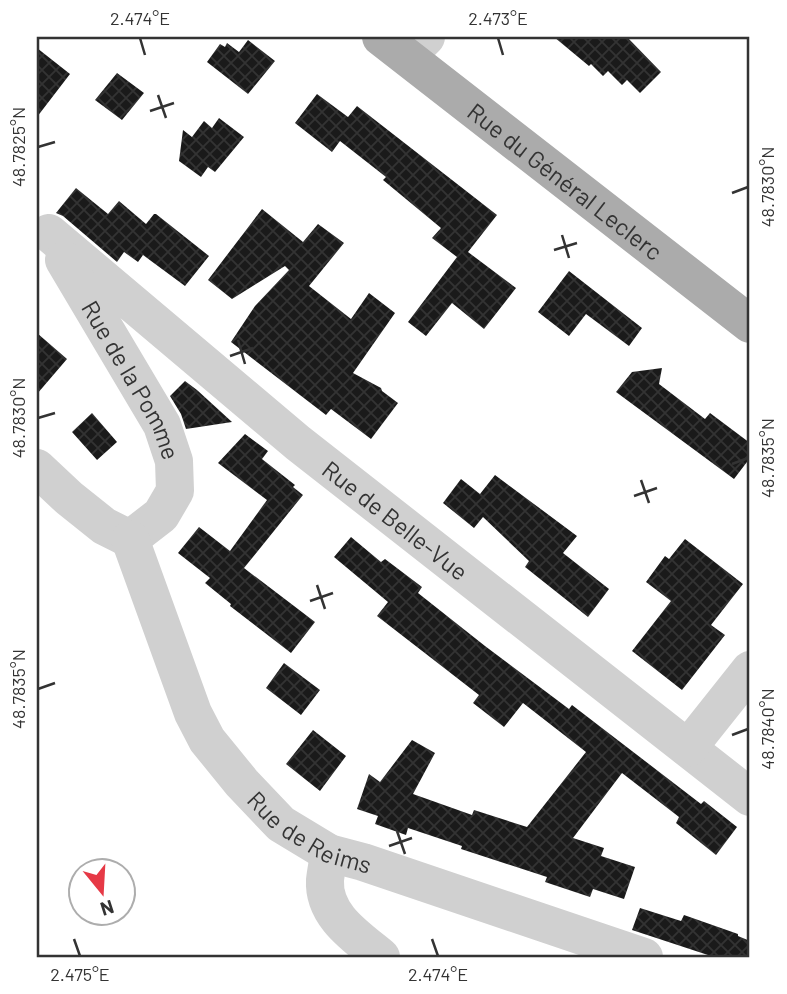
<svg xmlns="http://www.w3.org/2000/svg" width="787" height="994" font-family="Barlow,sans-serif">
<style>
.building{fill:url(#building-cross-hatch)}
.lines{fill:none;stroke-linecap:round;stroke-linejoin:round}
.minor{stroke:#d0d0d0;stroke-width:38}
.major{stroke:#ababab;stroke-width:38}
.ticks{fill:none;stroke:#333;stroke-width:2.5}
.labels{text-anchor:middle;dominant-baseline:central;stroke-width:7;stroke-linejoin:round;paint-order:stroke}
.street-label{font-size:24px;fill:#333;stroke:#fff}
.neatline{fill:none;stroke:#333;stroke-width:2.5}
.ticks-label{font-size:18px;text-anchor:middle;fill:#333}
</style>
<defs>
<pattern id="building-cross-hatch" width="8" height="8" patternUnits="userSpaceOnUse" patternTransform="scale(1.75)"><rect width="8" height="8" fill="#1a1a1a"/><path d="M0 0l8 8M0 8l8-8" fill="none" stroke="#333"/></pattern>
</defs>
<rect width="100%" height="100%" fill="#fff"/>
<path class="building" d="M554,37H627L661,72L640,93L627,80L622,85L608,71L603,76L591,64L589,66Z
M248,40L275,61L248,94L207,62L220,44L225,47L227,43L239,52Z
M37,48L70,74L37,117Z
M117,73L144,93L122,120L95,100Z
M317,94L348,117L357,106L497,215L468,252L516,288L484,329L452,303L426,336L408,322L457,257L432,238L441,228L383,180L386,177L340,141L332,152L295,123Z
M219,118L244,137L215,172L208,167L201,177L179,161L183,130L192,137L204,121L212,128Z
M76,188L108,214L119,201L146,224L154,214H156L209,256L185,286L143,255L138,262L124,252L117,262L63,216L56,213Z
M262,209L303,242L318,224L344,243L309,286L351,319L369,293L395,313L353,373L381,388L382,391L398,403L371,439L331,409L326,415L231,342L255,306L289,270L285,266L232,299L208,280Z
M569,271L642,328L629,346L586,314L569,336L538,312Z
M37,333L67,359L37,394Z
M662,368L659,384L705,419L710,413L750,443V458L734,479L616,392L632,372Z
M185,381L197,390L232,422L186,429L181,414L170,396Z
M92,413L117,442L97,460L72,432Z
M245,434L268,451L262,459L295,485L293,487L303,495L244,568L315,622L291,653L230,606L231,604L205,583L210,578L178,553L199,527L230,551L267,500L218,463Z
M495,475L577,536L563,553L609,589L588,617L525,567L529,561L483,517L474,528L443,503L461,479L480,494Z
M351,537L381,562L385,559L422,587L418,593L485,646L569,709L572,705L701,804L704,801L737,827L716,855L676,823L679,817L622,773L573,838L604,848L601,856L635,867L624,899L593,889L590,897L545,882L547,877L461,849L462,846L408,828L406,835L375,824L378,816L357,809L369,774L380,782L412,740L435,753L413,794L472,815L474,810L527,827L586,752L523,703L504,727L473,703L479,695L377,616L388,602L334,557Z
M685,539L743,584L711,625L725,635L682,690L632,651L671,601L646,582L665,556L669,559Z
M284,663L320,690L301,715L266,688Z
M313,730L346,756L320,791L286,764Z
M640,908L681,921L684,915L738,934V936L750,941V957H714L632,930Z"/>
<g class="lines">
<g class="minor">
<path d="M407,56L426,37"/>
<path id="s1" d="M49,233L298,443L750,797"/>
<path id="s2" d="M64,260L162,425L174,461L175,491L161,515L130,539"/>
<path d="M37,468L69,498L104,526L130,539"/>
<path id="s3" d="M130,539L193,713L207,740L242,783L281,824L329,853L363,862L644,957"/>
<path d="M688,748L750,670"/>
<path d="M329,853C328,862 326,871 325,880C323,916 357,937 381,957"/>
</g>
<path class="major" id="s4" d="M381,37L750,324"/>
</g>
<path class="ticks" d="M140,38L145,55M498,38L503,55M158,95L166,118M150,111L174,103M38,147L55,142M732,193L748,187M562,235L569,258M554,250L577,243M238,340L245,364M230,356L253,348M38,418L55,413M732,464L748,458M641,480L649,503M634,496L657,488M317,585L325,609M310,601L333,593M38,689L55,683M732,735L748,729M397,831L405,854M389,846L412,838M74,939L80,956M432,939L438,956"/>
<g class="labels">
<g class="street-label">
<text stroke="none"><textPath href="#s4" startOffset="234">Rue du Général Leclerc</textPath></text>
<text stroke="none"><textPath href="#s2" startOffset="138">Rue de la Pomme</textPath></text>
<text stroke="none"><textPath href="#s1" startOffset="450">Rue de Belle-Vue</textPath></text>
<text stroke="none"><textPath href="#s3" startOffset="357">Rue de Reims</textPath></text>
</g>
</g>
<rect width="787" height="994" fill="none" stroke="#ffffff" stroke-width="77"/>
<g transform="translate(102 892) rotate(162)"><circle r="33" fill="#ffffff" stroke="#adadad" stroke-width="2"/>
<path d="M0-5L12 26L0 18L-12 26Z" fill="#e63946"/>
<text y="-10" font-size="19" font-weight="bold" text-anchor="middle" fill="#333333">N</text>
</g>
<rect x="38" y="38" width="710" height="918" class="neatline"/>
<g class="ticks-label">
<text x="140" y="25">2.474°E</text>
<text x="498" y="25">2.473°E</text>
<text transform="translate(19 147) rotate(-90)" y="6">48.7825°N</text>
<text transform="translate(768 187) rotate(-90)" y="6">48.7830°N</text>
<text transform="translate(19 418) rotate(-90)" y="6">48.7830°N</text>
<text transform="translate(768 458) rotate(-90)" y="6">48.7835°N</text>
<text transform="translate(19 689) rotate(-90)" y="6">48.7835°N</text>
<text transform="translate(768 729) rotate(-90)" y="6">48.7840°N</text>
<text x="80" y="981">2.475°E</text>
<text x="438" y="981">2.474°E</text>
</g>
</svg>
